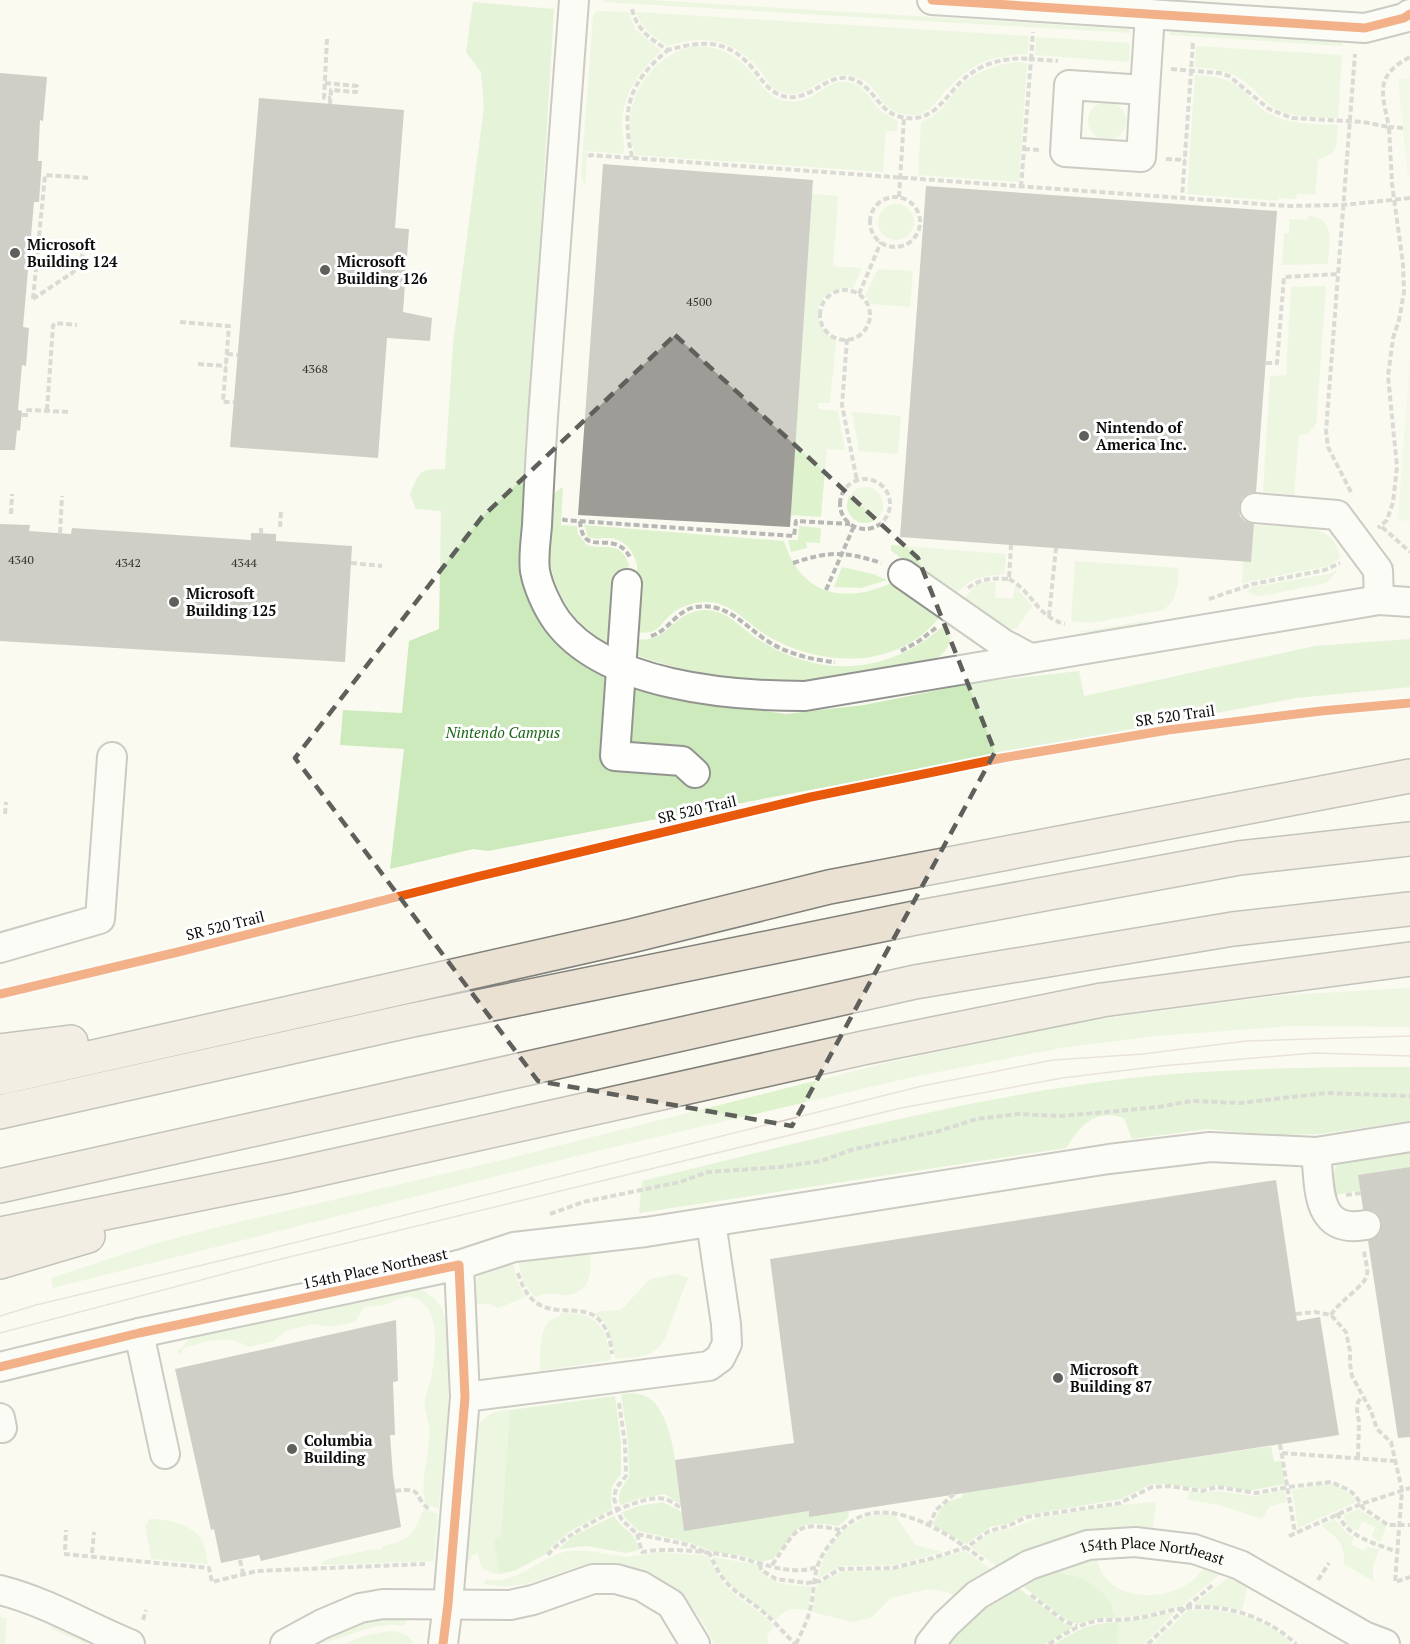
<svg xmlns="http://www.w3.org/2000/svg" width="1410" height="1644" font-family="'PT Serif',serif">
<style>
.green{fill:#def2ce}
.forest{fill:#cceabc}
.pitch{fill:#e9f5d9}
.building{fill:#9d9c96}
.lines{fill:none;stroke-linecap:round;stroke-linejoin:round}
.minor-casing{stroke:#93938f;stroke-width:32}
.highway-casing{stroke:#80807c;stroke-width:36}
.path{stroke:#b7b7b5;stroke-width:4;stroke-dasharray:6 3;stroke-linecap:butt}
.minor{stroke:#fefefd;stroke-width:28}
.highway{stroke:#eae1d3;stroke-width:33}
.tram{stroke:#d8c6c2;stroke-width:1.5}
.cycleway-casing{stroke:#fff;stroke-width:13}
.cycleway{stroke:#e8590c;stroke-width:9}
.marked{fill:none;stroke:#5f5f5c;stroke-width:4.5;stroke-dasharray:12 8;stroke-linejoin:round}
.poi-dot{fill:#5f5f5c;stroke:#fff;stroke-width:2}
.labels{text-anchor:middle;dominant-baseline:central;stroke-width:6;stroke-linejoin:round;paint-order:stroke}
.number-label{font-size:12px;fill:#30302e}
.poi-label{font-size:15px;font-weight:bold;fill:#0c0c0c;stroke:#fff;text-anchor:start}
.street-label{font-size:15px;fill:#0c0c0c;stroke:#fff}
.park-label{font-size:15px;font-style:italic;fill:#1e661a;stroke:#fff}
</style>
<rect width="100%" height="100%" fill="#fafaf0"/>
<path class="green" d="M604,0H650L1129,29L1131,33L602,2Z
M600,11L629,12L635,29L661,51C639,71 622,95 622,126C622,136 626,144 623,154L587,151L585,187L581,176L593,17L595,13Z
M636,12L1029,36L1028,54C1009,55 992,57 975,66C966,71 957,79 950,86C937,99 930,117 908,115C880,113 881,87 859,78C823,63 811,105 779,91C768,86 765,76 758,68C734,39 702,34 668,46C654,37 641,29 636,12Z
M1172,30L1340,41L1343,46L1169,35Z
M1036,37L1130,43L1129,62L1035,55Z
M696,46C720,46 741,57 755,77C762,85 768,95 778,99C812,111 822,78 847,82C864,84 868,97 878,108C884,114 891,117 898,121L897,131H886L883,172L635,155C633,147 630,139 630,132C627,91 656,53 696,46Z
M1196,46L1342,55L1338,118C1320,117 1300,118 1283,112C1269,107 1261,96 1250,86C1234,71 1216,69 1195,67Z
M1019,62L1027,63L1019,182L918,175L921,122C943,113 944,104 959,88C975,71 997,64 1019,62Z
M1195,75C1214,76 1229,78 1244,91C1252,99 1258,107 1268,113C1289,125 1314,124 1338,125C1336,144 1339,155 1318,159L1315,195L1297,194L1296,199L1279,198L1278,201L1187,194Z
M1088 121a19 19 0 1 1 38 0a19 19 0 1 1-38 0Z
M812,194L838,196L833,266L862,268L853,288C816,285 805,321 836,341L830,403H818V409L838,411L845,450L827,449L821,517L790,515Z
M878 222a18 18 0 1 1 36 0a18 18 0 1 1-36 0Z
M1308,216C1336,218 1329,243 1328,264L1282,265L1284,233H1289V219L1307,220Z
M878,269L913,271L910,307L871,304L865,295Z
M1326,286L1316,424L1308,434L1299,435L1294,495L1263,492L1270,376L1286,375L1291,287Z
M852,412L901,416L898,454L859,451Z
M847 505a18 18 0 1 1 36 0a18 18 0 1 1-36 0Z
M563,487L561,525L577,526L578,534L587,545C606,551 619,539 629,564L610,644C576,631 553,591 549,556C548,544 549,531 550,519C551,506 549,493 563,487Z
M584,525L784,541C800,594 843,605 891,583L918,598L941,615C901,669 826,668 771,638C749,626 732,601 705,602C695,602 682,606 674,612C659,623 660,636 637,632V565C633,550 624,538 607,538C600,538 595,540 588,537Z
M1254,525C1269,526 1315,526 1326,534C1335,539 1338,548 1340,558L1328,566L1242,583L1243,562H1251Z
M799,526L821,528L820,543L806,542L807,548L791,552L788,540H798Z
M891,545L1006,554L1005,572L1004,574C982,577 971,576 956,595L891,551Z
M1075,561L1179,568L1177,588L1173,600L1164,610L1091,623L1071,621Z
M842,567L873,574L887,580L861,588L834,587Z
M1339,569L1326,583L1261,596L1254,595L1247,591L1253,587L1329,574Z
M985,582H996L995,598H1013L1015,586L1032,606L1017,628L1008,629L964,599L976,585Z
M702,610C727,609 739,627 758,639C822,681 892,674 948,622C955,642 947,654 929,663C897,668 866,675 834,679C766,687 695,677 630,653L631,638C669,647 668,614 702,610Z
M1150,620C1134,629 1092,638 1077,630L1088,631Z
M1410,988V1027L1291,1026L1156,1036L1061,1048L913,1077L576,1156L53,1288L51,1278L157,1243L222,1226L490,1163L890,1062L1090,1020L1284,995Z
M590,1250C592,1269 592,1292 567,1295C561,1296 555,1293 548,1294C544,1294 539,1296 534,1297L523,1281L518,1260Z
M512,1261L518,1284L526,1297L498,1308L490,1304H474C473,1270 482,1268 512,1261Z
M676,1274L688,1278L664,1341C653,1358 634,1357 616,1359L606,1323L594,1314L601,1311L621,1310L650,1279Z
M411,1286C423,1289 434,1296 441,1307C459,1339 442,1468 439,1509L426,1504C418,1482 432,1450 429,1427C428,1418 424,1410 425,1400C426,1394 428,1389 430,1383C435,1360 444,1304 412,1297C401,1295 396,1301 387,1304C380,1306 372,1306 364,1308L355,1322L329,1327L313,1324L286,1331L273,1341L249,1347C226,1333 208,1342 183,1348L181,1354L177,1352L197,1331Z
M561,1313C597,1312 606,1327 611,1360L540,1371C541,1354 537,1319 559,1317Z
M510,1410L501,1536L494,1540L499,1574L491,1573L481,1567L478,1554L472,1555L471,1560L466,1562L475,1431C484,1415 492,1411 510,1410Z
M1327,1484C1339,1487 1350,1491 1356,1502L1298,1528L1292,1490Z
M1283,1490L1285,1491L1287,1502L1270,1506L1262,1519L1220,1505L1188,1500L1189,1491L1201,1493L1217,1491L1255,1496Z
M1156,1502L1153,1527C1142,1528 1131,1526 1120,1528C1072,1534 1039,1543 996,1566L971,1547L990,1533L1009,1529L1039,1518L1105,1506Z
M424,1508L438,1514L434,1561L322,1565V1562L328,1559L374,1549L380,1550L383,1546C412,1540 414,1534 424,1508Z
M1358,1509L1386,1526L1381,1541H1377L1372,1535L1375,1527L1362,1521L1359,1529L1356,1530C1348,1527 1344,1523 1344,1515Z
M887,1514L895,1515L916,1545L943,1552L896,1565L843,1566L818,1578C825,1542 850,1515 887,1514Z
M150,1519C167,1519 192,1524 202,1540C206,1547 206,1556 208,1564L151,1559L145,1525Z
M1334,1519L1348,1534L1354,1537L1351,1544L1364,1551L1366,1547L1379,1549L1373,1567V1581L1344,1564C1345,1542 1337,1538 1321,1525Z
M569,1551H588L627,1557L660,1552L709,1556C715,1571 723,1586 736,1596C750,1606 762,1613 774,1626L767,1636L769,1644H714C693,1593 639,1554 582,1566C545,1575 524,1593 484,1584L486,1579C516,1587 541,1555 569,1551Z
M965,1551L991,1569L974,1579L954,1596L948,1592L928,1589L891,1598L871,1618L852,1622L812,1612L817,1584L844,1571L890,1570Z
M713,1557L759,1565C764,1585 794,1586 812,1586L808,1610C792,1608 785,1608 775,1621C763,1609 750,1602 737,1592C727,1583 719,1569 713,1557Z
M1096,1557C1098,1563 1100,1570 1103,1575C1127,1607 1188,1599 1206,1564L1224,1571L1182,1606L1139,1616L1116,1618L1113,1606L1080,1577L1064,1575L1059,1573L1055,1567Z
M1232,1575L1248,1584L1242,1611L1226,1607L1193,1605Z
M1209,1609C1240,1613 1269,1622 1292,1644H1153L1188,1610Z
M1175,1612L1144,1644H1117L1119,1622Z
M0,1617L7,1619L5,1644H0Z
M398,1618L408,1619L404,1626C370,1619 342,1644 309,1644C339,1632 366,1620 398,1618Z
M53,1623L88,1640L86,1644L51,1628Z
M390,1631C400,1632 409,1633 413,1644H343L364,1636Z"/>
<path class="forest" d="M473,2L554,9L521,565L530,597L559,645L605,677L604,764L627,683L708,703L786,714L864,705L980,682L1079,671L1084,696L1315,646L1410,639V687L1296,698L488,851L473,849L390,869L404,749L340,745L343,710L402,713L409,641L439,629L441,511L416,509L410,494C420,471 419,469 445,469L453,344L484,107L481,72L466,52Z
M1355,1067H1410V1121L1320,1134L1274,1135L1207,1129L1132,1139L1124,1118C1094,1108 1080,1126 1066,1148L639,1213L642,1181C804,1142 967,1097 1132,1078C1206,1070 1280,1068 1355,1067Z
M1410,1151V1167L1358,1175L1361,1190L1336,1195L1333,1178L1336,1164Z
M621,1394C630,1393 641,1393 649,1398C674,1415 677,1477 681,1505L665,1494L638,1499L620,1505C617,1493 622,1487 629,1478L628,1440Z
M615,1396L621,1443V1474L612,1486L611,1499L612,1509L572,1530L552,1546L546,1554L514,1571L499,1574L494,1540L501,1535L510,1410Z
M1271,1446L1274,1462L1281,1461L1285,1484L1247,1491L1218,1485L1201,1489L1169,1484H1152L1121,1499L1027,1515L1006,1524L990,1527L966,1544L933,1525C938,1512 946,1498 961,1498L964,1493Z
M663,1502L682,1512L684,1530L809,1511V1516L849,1511L848,1518L838,1526C793,1518 799,1530 773,1559L760,1562L739,1555L714,1552L691,1543L639,1531L626,1519L622,1512L639,1506Z
M614,1516C624,1533 633,1527 639,1550L626,1553L587,1546L559,1549L573,1536Z
M1055,1567C1062,1578 1071,1573 1081,1578C1099,1587 1112,1599 1116,1618H1102L1077,1624L1065,1619L1020,1584Z
M1016,1586L1062,1622L1073,1627L1045,1644H948C968,1620 991,1603 1016,1586Z
M1119,1622L1117,1644H1055C1078,1629 1091,1623 1119,1622Z"/>
<path class="pitch" d="M1410,78V176H1408L1398,79Z
M1410,360V521L1398,520Z"/>
<path class="building" d="M0,73L47,77L43,121L40,120L38,161H42L39,202H34L23,327L29,328L26,366L22,365L18,410L22,411L20,431L17,430L15,450H0Z
M259,98L404,110L395,228L409,229L403,312L432,318L430,341L387,338L378,458L230,447Z
M603,164L813,180L790,527L578,515Z
M926,186L1277,211L1256,492L1249,493L1242,498L1239,507L1240,516L1245,521L1254,524L1251,562L900,537Z
M0,524L30,525L29,531L71,534L72,528L251,540V533L276,534V541L352,546L345,662L0,641Z
M1410,1167V1437L1398,1438L1368,1241L1375,1238L1380,1233L1382,1224L1379,1216L1374,1211L1363,1209L1358,1175Z
M1276,1180L1297,1321L1320,1317L1339,1435L809,1517V1511L684,1531L675,1460L794,1443L770,1259Z
M396,1320L398,1381L393,1382L395,1435H390L393,1476L401,1527L261,1561L259,1555L221,1563L214,1529L211,1530L175,1369Z"/>
<g class="lines">
<defs>
<g id="minor">
<path d="M574,0C564,134 554,269 544,403C541,444 539,484 537,525C536,539 533,557 535,571C538,587 547,607 557,621C605,686 730,696 805,696L1379,600L1410,602"/>
<path d="M932,0L1365,28L1404,18L1410,14"/>
<path d="M1145,90L1141,157L1065,152L1069,85L1145,90L1150,14"/>
<path d="M1255,508L1337,515L1378,570L1379,600"/>
<path d="M903,574L1002,643L1030,658"/>
<path d="M627,584L615,756L682,761L695,773"/>
<path d="M0,948L100,919L112,757"/>
<path d="M1316,1152C1320,1188 1315,1234 1366,1225"/>
<path d="M459,1265L514,1247L646,1232L1109,1159L1210,1147L1316,1152L1410,1137"/>
<path d="M139,1333L165,1454"/>
<path d="M0,1367L139,1333L459,1265L465,1397L448,1604L443,1644"/>
<path d="M465,1397L709,1366L720,1358L727,1344L726,1324L711,1222"/>
<path d="M0,1418L2,1428"/>
<path d="M0,1590C47,1602 86,1626 130,1644"/>
<path d="M285,1644L322,1624L360,1608L383,1604L510,1605L533,1600L593,1579H616L641,1586L671,1604L695,1644"/>
<path id="s1" d="M930,1644L945,1625L977,1595L1029,1565L1088,1545L1135,1542L1194,1549L1240,1565L1364,1636L1385,1644"/>
</g>
<path id="highway" d="M0,1051L71,1042
M0,1078L631,936L829,887L1410,776
M0,1112L408,1021L915,918L1239,858L1410,839
M0,1186L915,982L1233,929L1410,909
M0,1234L288,1176L863,1048L1102,1000L1410,959
M0,1262L88,1236"/>
</defs>
<use href="#minor" class="minor-casing"/>
<use href="#highway" class="highway-casing"/>
<path class="path" d="M632,9C637,30 650,39 668,50C704,40 729,39 754,70C762,80 768,90 780,95C810,106 825,71 852,79C874,86 878,112 901,117C937,125 946,91 970,74C988,61 1010,57 1031,59L1033,32
M327,39L324,98H331
M1193,43L1182,198L1287,206L1343,205L1410,198
M1171,69L1220,73L1229,76L1269,109L1292,118L1363,122L1389,127L1392,184L1403,264L1404,292L1399,320L1393,338L1388,376L1397,467L1393,502L1387,520L1378,528
M325,83L357,86L356,92L331,90L330,104
M1403,128L1389,127C1382,93 1374,76 1410,57
M1024,149L1041,150
M589,157L590,155L1182,198
M632,157C621,109 629,82 668,50
M1166,159L1185,160
M1021,187L1031,59L1058,61
M899,197L904,117
M870 222a25 25 0 1 1 50 0a25 25 0 1 1-50 0Z
M820 315a25 25 0 1 1 50 0a25 25 0 1 1-50 0Z
M859,294L881,242
M33,299L45,175L88,178
M33,299L72,273L78,267L83,253
M180,322L229,326L223,402H234
M847,339L842,405L857,481
M227,354L238,355
M1266,363H1277L1284,277L1338,274
M198,364L226,366
M47,410L53,326L55,323L77,325
M22,415H28V410L70,412
M840 504a25 25 0 1 1 50 0a25 25 0 1 1-50 0Z
M1351,492L1328,447L1326,431L1355,54
M11,514L12,494
M565,518L564,520L794,536L796,521L850,524
M580,521C583,562 614,525 631,559
M280,527L281,511
M1382,527L1410,552
M60,533L62,496
M261,534V526
M351,563L382,566
M793,563C829,551 845,551 881,563
M1009,579C1033,592 1037,617 1065,624
M968,588C981,578 993,578 1009,579L1011,545
M826,590L854,526
M1209,599L1253,584L1325,570L1340,563
M1049,616L1056,548
M651,636C669,631 676,610 696,607C728,602 745,627 769,642C788,654 813,660 835,662
M901,651L919,641L937,627
M5,814L6,802
M1346,1195L1361,1193
M550,1214L583,1202L680,1182L708,1172L780,1167L821,1161L851,1150L939,1131L977,1119L1018,1114L1060,1116L1107,1112L1158,1107L1192,1101L1240,1103L1326,1093L1410,1096
M518,1273C536,1335 584,1292 604,1326C609,1334 611,1345 612,1354
M1296,1314L1315,1312L1331,1315L1346,1332L1350,1351V1364L1352,1376L1371,1411L1377,1429L1391,1442L1402,1490L1395,1582L1410,1577
M1331,1315C1337,1303 1366,1285 1367,1275C1368,1268 1365,1258 1364,1251
M619,1403L625,1443L626,1476L616,1488L614,1498L617,1510L622,1520L637,1534L689,1545L710,1554C724,1588 734,1589 761,1610C773,1620 784,1633 795,1644
M1280,1444L1295,1533
M1282,1453L1395,1461
M1358,1458L1359,1422L1357,1410L1358,1402L1362,1397
M395,1491C425,1487 412,1496 429,1509
M1337,1513C1348,1538 1375,1543 1397,1552
M929,1526L936,1510L954,1494
M637,1534L642,1552C667,1547 714,1552 740,1558C764,1564 792,1576 817,1567
M1289,1536L1361,1504L1410,1488
M65,1550L66,1530
M92,1553L94,1532
M64,1554L209,1568L212,1582L257,1571L425,1564
M548,1555C561,1535 641,1492 665,1499C670,1500 676,1505 681,1508
M240,1560L243,1573
M760,1564L761,1570L776,1579L807,1583L820,1581L840,1569L893,1568L933,1558L967,1547L989,1531L1008,1526L1027,1517L1120,1503L1152,1487L1169,1486L1202,1491L1217,1487L1256,1493L1288,1487L1331,1482L1349,1490L1356,1496L1363,1508L1388,1525H1410
M772,1565C797,1530 794,1520 840,1530
M1318,1580L1329,1563
M1031,1595L1064,1621L1077,1626
M143,1620L146,1610
M796,1644C801,1633 807,1622 810,1610C814,1595 813,1579 818,1565C822,1553 830,1544 838,1534C878,1485 945,1531 983,1560
M1049,1644C1066,1633 1082,1622 1103,1620C1113,1620 1122,1620 1131,1619C1150,1617 1167,1610 1186,1608C1225,1603 1267,1617 1296,1644
M1148,1644L1185,1608L1214,1584"/>
<use href="#minor" class="minor"/>
<use href="#highway" class="highway"/>
<path class="tram" d="M0,1316L36,1305L269,1249L922,1086L1053,1060L1143,1054L1246,1041L1410,1036
M0,1333L269,1262L901,1108L1062,1078L1161,1066L1314,1053L1410,1056"/>
<defs>
<path id="cycleway" d="M932,0L1365,28L1404,18L1410,14
M0,994L178,952L476,877L811,797L1002,758L1168,730L1321,711L1410,703
M0,1367L139,1333L459,1265L465,1397L448,1604L443,1644"/>
</defs>
<use href="#cycleway" class="cycleway-casing"/>
<use href="#cycleway" class="cycleway"/>
</g>
<path d="M0 0H1410V1644H0ZM675,335L918,558L995,752L792,1126L538,1081L295,758L482,517Z" fill="#fafaf0" fill-opacity=".55" fill-rule="evenodd"/>
<path class="marked" d="M675,335L918,558L995,752L792,1126L538,1081L295,758L482,517Z"/>
<g class="poi-dot">
<circle cx="15" cy="253" r="6"/>
<circle cx="325" cy="270" r="6"/>
<circle cx="1084" cy="436" r="6"/>
<circle cx="174" cy="602" r="6"/>
<circle cx="1058" cy="1378" r="6"/>
<circle cx="292" cy="1449" r="6"/>
</g>
<g class="labels">
<g class="number-label">
<text x="699" y="301">4500</text>
<text x="315" y="368">4368</text>
<text x="21" y="559">4340</text>
<text x="128" y="562">4342</text>
<text x="244" y="562">4344</text>
</g>
<g class="poi-label">
<text x="27" y="244">Microsoft<tspan x="27" dy="17">Building 124</tspan></text>
<text x="337" y="261">Microsoft<tspan x="337" dy="17">Building 126</tspan></text>
<text x="1096" y="427">Nintendo of<tspan x="1096" dy="17">America Inc.</tspan></text>
<text x="186" y="593">Microsoft<tspan x="186" dy="17">Building 125</tspan></text>
<text x="1070" y="1369">Microsoft<tspan x="1070" dy="17">Building 87</tspan></text>
<text x="304" y="1440">Columbia<tspan x="304" dy="17">Building</tspan></text>
</g>
<g class="street-label">
<text transform="translate(1175 715) rotate(-8)">SR 520 Trail</text>
<text transform="translate(697 809) rotate(-13)">SR 520 Trail</text>
<text transform="translate(225 925) rotate(-14)">SR 520 Trail</text>
<text transform="translate(375 1268) rotate(-12)">154th Place Northeast</text>
<text stroke="none"><textPath href="#s1" startOffset="255">154th Place Northeast</textPath></text>
</g>
<g class="park-label">
<text x="503" y="732">Nintendo Campus</text>
</g>
</g>
</svg>
